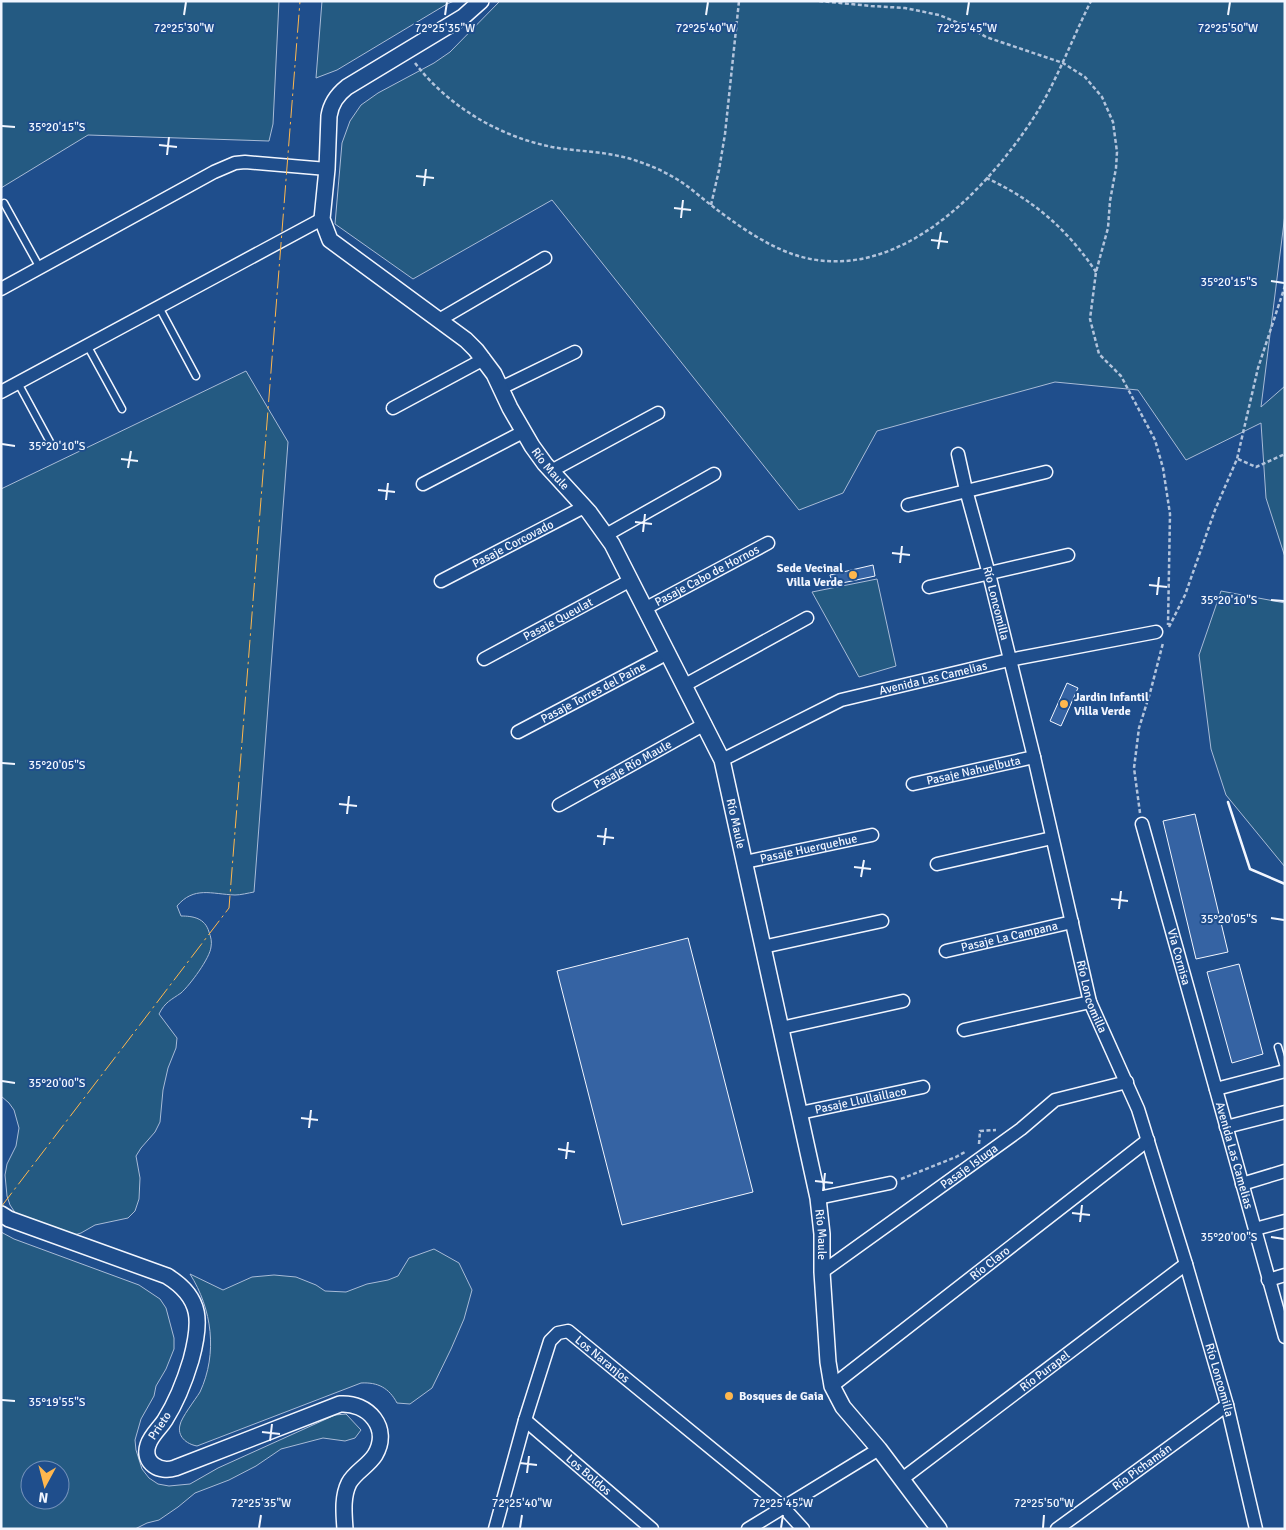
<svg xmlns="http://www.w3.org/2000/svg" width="1286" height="1530" font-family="Signika,sans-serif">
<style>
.green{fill:#245a82;stroke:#a8bbd7;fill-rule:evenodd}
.building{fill:#3563a3;stroke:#f2f6ff}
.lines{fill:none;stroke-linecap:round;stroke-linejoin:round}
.service-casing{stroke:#f2f6ff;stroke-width:9}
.minor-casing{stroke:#f2f6ff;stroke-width:15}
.tertiary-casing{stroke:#f2f6ff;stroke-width:18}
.path{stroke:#b3c4dc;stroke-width:2.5;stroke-dasharray:4 2.5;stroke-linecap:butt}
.service{stroke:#1f4e8c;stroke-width:6}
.minor{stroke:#1f4e8c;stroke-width:12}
.tertiary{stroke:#1f4e8c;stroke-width:15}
.wall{stroke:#f2f6ff;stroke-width:2.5}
.power{stroke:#ffb74d;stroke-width:1;stroke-dasharray:18 4 2.5 4;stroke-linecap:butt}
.ticks{fill:none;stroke:#f2f6ff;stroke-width:2}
.poi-dot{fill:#ffb74d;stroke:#1f4e8c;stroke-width:2}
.labels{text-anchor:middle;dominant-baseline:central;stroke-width:4;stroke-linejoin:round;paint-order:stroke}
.street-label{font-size:12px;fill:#f2f6ff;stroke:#1f4e8c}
.poi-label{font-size:12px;font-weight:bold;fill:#f2f6ff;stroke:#1f4e8c;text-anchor:start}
.ticks-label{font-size:12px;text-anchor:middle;fill:#f2f6ff;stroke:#1f4e8c;stroke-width:4;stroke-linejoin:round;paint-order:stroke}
</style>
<rect width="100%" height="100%" fill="#1f4e8c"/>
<path class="green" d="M1,1H279L273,124L269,141L88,135L1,188Z
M322,1H454L447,4L337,70L316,78Z
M500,1H1285V214L1261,407L1285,386V557L1266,498L1261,423L1186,460L1138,390L1055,382L877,431L843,493L799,510L552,200L413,279L335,224L342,143L350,121L361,105L378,93L434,63L450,52Z
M246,371L288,442L254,892C248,893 241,895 235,895C211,894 194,886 177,906L181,916C193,916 205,918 209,932C211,937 212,942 211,947C210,958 190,985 181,993C171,1000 165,1002 159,1014L177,1038L176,1048L168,1068L163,1090L160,1122L155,1132L141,1148L136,1156L140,1178L139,1199L135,1211L128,1218L95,1225L81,1233L71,1236L16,1214L10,1205L7,1196L5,1175L7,1164L16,1146L19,1128L14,1110L9,1103L1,1096V489Z
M877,579L896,666L859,677L812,592Z
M1221,591L1285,603V867L1226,795L1211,749L1199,655Z
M1,1232L14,1239L139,1285L160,1299L166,1308L174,1338V1349L166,1369L156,1386L154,1396L141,1419L135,1440L136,1450L142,1469L149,1478L158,1484L169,1486L190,1484L218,1468L335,1415L346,1414L361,1430L355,1438L345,1441L323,1438L281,1449L256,1466L229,1480L195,1493L178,1507L159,1520L147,1523L135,1529H1ZM30,1470H60V1500H30Z
M434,1249L459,1263L472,1290L464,1319L451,1349L432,1388L410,1404L397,1403C389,1388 378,1382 361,1383L197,1446C186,1444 177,1436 180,1425C181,1418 195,1400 200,1392C218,1353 212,1309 190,1274L223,1290L252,1277L274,1275L296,1277L316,1285L325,1291L346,1292L367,1284L388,1280L398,1276L409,1258Z"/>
<path class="building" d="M873,565L875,576L833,585L830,575Z
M1067,683L1078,688L1061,726L1050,721Z
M1195,814L1228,952L1196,959L1163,821Z
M688,938L753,1192L622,1225L557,971Z
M1239,964L1263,1054L1232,1063L1207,972Z"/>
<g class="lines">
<defs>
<path id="service" d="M4,203L40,268
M159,307L196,376
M87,345L122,409
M18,383L50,442
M1278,1047L1285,1071"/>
<g id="minor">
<path d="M1,289L214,172L235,163L245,162L327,169"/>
<path d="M439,320L545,258"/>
<path d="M501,388L575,352"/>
<path d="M1,392L322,219"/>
<path d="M393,408L484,359"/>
<path id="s1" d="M958,454L966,490L989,574L1034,757L1090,1002L1138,1109L1186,1264L1227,1405L1256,1529"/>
<path d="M551,471L658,413"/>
<path d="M423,484L523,432"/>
<path d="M908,505L1046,472"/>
<path d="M606,535L714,474"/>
<path id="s2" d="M441,581L584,507"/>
<path d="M929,587L1068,555"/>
<path id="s3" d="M646,608L768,543"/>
<path id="s4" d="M484,659L631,580"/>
<path d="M685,685L807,618"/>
<path id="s5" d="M518,732L668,653"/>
<path id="s6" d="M722,760L841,700L1009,660L1156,632"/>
<path id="s7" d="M913,784L1034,757"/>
<path id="s8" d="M559,805L705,724"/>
<path id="s9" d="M1142,824L1285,1337"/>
<path id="s10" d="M745,862L872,835"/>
<path d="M937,864L1052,838"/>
<path d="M763,947L882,921"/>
<path id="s11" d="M946,951L1072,922"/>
<path d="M781,1028L903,1001"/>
<path d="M964,1030L1090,1002"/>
<path d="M1216,1089L1285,1071"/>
<path id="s12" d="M800,1113L923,1087"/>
<path d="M1226,1127L1285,1112"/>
<path d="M1242,1184L1285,1171"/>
<path d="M818,1198L890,1183"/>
<path d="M1255,1229L1285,1221"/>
<path id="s13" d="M822,1272L1021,1129L1055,1100L1127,1082"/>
<path d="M1268,1280L1285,1275"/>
<path id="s14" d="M832,1386L1148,1140"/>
<path id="s15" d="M525,1420L652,1529"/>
<path id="s16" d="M902,1479L1186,1264"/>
<path id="s17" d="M495,1529L525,1420L550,1341L558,1333L568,1331L783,1507L803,1529"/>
<path d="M748,1529L879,1449"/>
<path id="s18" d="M1057,1529L1227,1405"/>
</g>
<g id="tertiary">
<path id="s19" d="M481,1L463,17L347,87C337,95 331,103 329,116L327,169L322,219L330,240L466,340L476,350L494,374L510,408L532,446L545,464L589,512L612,544L722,760L818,1198L822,1234V1272L828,1362L832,1386L843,1407L879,1449L939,1529"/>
<path d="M1,1214L9,1219L167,1276C203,1298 201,1323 191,1360C185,1380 177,1401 165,1420C160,1428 151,1435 148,1445C142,1463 160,1473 175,1468L340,1404C368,1402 391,1428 375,1455C368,1466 355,1472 349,1483C342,1497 344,1514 345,1529"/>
</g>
</defs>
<use href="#service" class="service-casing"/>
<use href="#minor" class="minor-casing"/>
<use href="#tertiary" class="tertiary-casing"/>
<path class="path" d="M819,1L871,6L905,8L939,15L971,28L986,37L1063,63L1085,77L1102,97L1113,122L1117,152L1116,168L1110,201L1108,228L1096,272L1090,319L1099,354L1121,376L1155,440L1163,468L1170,514L1168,625
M415,63C448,106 498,136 552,147C580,152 609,151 637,161C655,167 672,175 687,186C695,192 703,199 711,205C734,223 764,244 792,254C894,289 986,192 1036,114C1058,78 1072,39 1091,1
M986,178C1033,199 1068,230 1096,272
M711,205L719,170L725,134L739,1
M1238,459L1256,467L1285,454
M1169,627L1185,595L1215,510L1237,459L1258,368L1285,286
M1140,813L1134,768L1139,728L1150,693L1163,643
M979,1144L980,1131L996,1130
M901,1179L956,1157L965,1152"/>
<use href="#service" class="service"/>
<use href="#minor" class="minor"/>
<use href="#tertiary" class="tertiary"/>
<path class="wall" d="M1228,802L1250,869L1285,884"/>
<path class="power" d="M1,1207L229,908L300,1"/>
</g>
<path class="ticks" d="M184,15L186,2M445,15L447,2M706,15L708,2M967,15L969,2M1228,15L1230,2M2,126L15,127M159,145L177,147M167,155L169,137M416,176L434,178M424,186L426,169M674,208L691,210M681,218L683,200M931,240L948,242M938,249L941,232M1271,281L1284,283M2,444L15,446M121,459L138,461M128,468L131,451M378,490L395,492M386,500L388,483M635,522L652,524M643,532L645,514M892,553L910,555M900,563L902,546M1149,585L1167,587M1157,595L1159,577M1271,600L1284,601M2,763L15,764M339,804L357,806M347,814L349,796M597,836L614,838M604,845L606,828M854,867L871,869M861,877L864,860M1111,899L1128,901M1119,909L1121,891M1271,918L1284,920M2,1081L15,1083M301,1118L318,1120M309,1128L311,1110M558,1149L575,1152M566,1159L568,1142M815,1181L833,1183M823,1191L825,1173M1072,1213L1090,1215M1080,1222L1082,1205M1271,1237L1284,1239M2,1400L15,1401M262,1432L280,1434M270,1441L272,1424M520,1463L537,1465M527,1473L529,1456M259,1528L261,1515M520,1528L522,1515M781,1528L783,1515M1043,1528L1044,1515"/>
<g class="poi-dot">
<circle cx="853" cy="575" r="5"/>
<circle cx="1064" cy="704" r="5"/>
<circle cx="729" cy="1396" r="5"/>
</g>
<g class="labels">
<g class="street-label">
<text stroke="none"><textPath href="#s19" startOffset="644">Río Maule</textPath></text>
<text stroke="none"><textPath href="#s2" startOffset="81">Pasaje Corcovado</textPath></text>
<text stroke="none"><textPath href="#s3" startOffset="69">Pasaje Cabo de Hornos</textPath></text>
<text stroke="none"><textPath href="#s1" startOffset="154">Río Loncomilla</textPath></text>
<text stroke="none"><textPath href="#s4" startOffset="84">Pasaje Queulat</textPath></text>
<text stroke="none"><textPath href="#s6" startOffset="228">Avenida Las Camelias</textPath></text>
<text stroke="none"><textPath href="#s5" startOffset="85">Pasaje Torres del Paine</textPath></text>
<text stroke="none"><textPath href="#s8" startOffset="84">Pasaje Río Maule</textPath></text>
<text stroke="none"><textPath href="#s7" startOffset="62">Pasaje Nahuelbuta</textPath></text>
<text stroke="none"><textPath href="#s19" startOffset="1049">Río Maule</textPath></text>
<text stroke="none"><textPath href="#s10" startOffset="65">Pasaje Huerquehue</textPath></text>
<text stroke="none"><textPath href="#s11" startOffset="65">Pasaje La Campana</textPath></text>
<text stroke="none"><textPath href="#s9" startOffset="138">Vía Cornisa</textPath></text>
<text stroke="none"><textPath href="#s1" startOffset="559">Río Loncomilla</textPath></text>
<text stroke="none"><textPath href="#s12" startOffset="62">Pasaje Llullaillaco</textPath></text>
<text stroke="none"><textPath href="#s9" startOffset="344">Avenida Las Camelias</textPath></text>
<text stroke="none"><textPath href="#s13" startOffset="181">Pasaje Isluga</textPath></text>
<text stroke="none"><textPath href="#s19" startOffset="1469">Río Maule</textPath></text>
<text stroke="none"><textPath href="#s14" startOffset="200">Río Claro</textPath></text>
<text stroke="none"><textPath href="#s17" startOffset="262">Los Naranjos</textPath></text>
<text stroke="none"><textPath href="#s16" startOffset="179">Río Purapel</textPath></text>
<text stroke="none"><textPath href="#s1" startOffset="964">Río Loncomilla</textPath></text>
<text transform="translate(160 1426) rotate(-56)">Prieto</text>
<text stroke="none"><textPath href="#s18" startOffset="105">Río Pichamán</textPath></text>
<text stroke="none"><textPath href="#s15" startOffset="84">Los Boldos</textPath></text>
</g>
<g class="poi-label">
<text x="843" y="568" text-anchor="end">Sede Vecinal<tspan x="843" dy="14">Villa Verde</tspan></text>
<text x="1074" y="697">Jardin Infantil<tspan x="1074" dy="14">Villa Verde</tspan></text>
<text x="739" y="1396">Bosques de Gaia</text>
</g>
</g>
<g class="ticks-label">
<text x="184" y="32">72°25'30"W</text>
<text x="445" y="32">72°25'35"W</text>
<text x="706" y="32">72°25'40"W</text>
<text x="967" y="32">72°25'45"W</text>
<text x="1228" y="32">72°25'50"W</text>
<text x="57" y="131">35°20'15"S</text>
<text x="1229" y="286">35°20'15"S</text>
<text x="57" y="450">35°20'10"S</text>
<text x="1229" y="604">35°20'10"S</text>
<text x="57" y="769">35°20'05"S</text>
<text x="1229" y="923">35°20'05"S</text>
<text x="57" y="1087">35°20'00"S</text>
<text x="1229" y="1241">35°20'00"S</text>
<text x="57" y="1406">35°19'55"S</text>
<text x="261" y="1507">72°25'35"W</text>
<text x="522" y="1507">72°25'40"W</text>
<text x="783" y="1507">72°25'45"W</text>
<text x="1044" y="1507">72°25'50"W</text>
</g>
<rect width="1286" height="1530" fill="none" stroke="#f2f6ff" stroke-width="5"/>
<g transform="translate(45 1485) rotate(187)"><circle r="24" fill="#1f4e8c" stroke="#7391ba"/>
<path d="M0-4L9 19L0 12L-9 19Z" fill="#ffb74d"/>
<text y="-8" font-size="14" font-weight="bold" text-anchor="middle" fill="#f2f6ff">N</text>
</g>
</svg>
